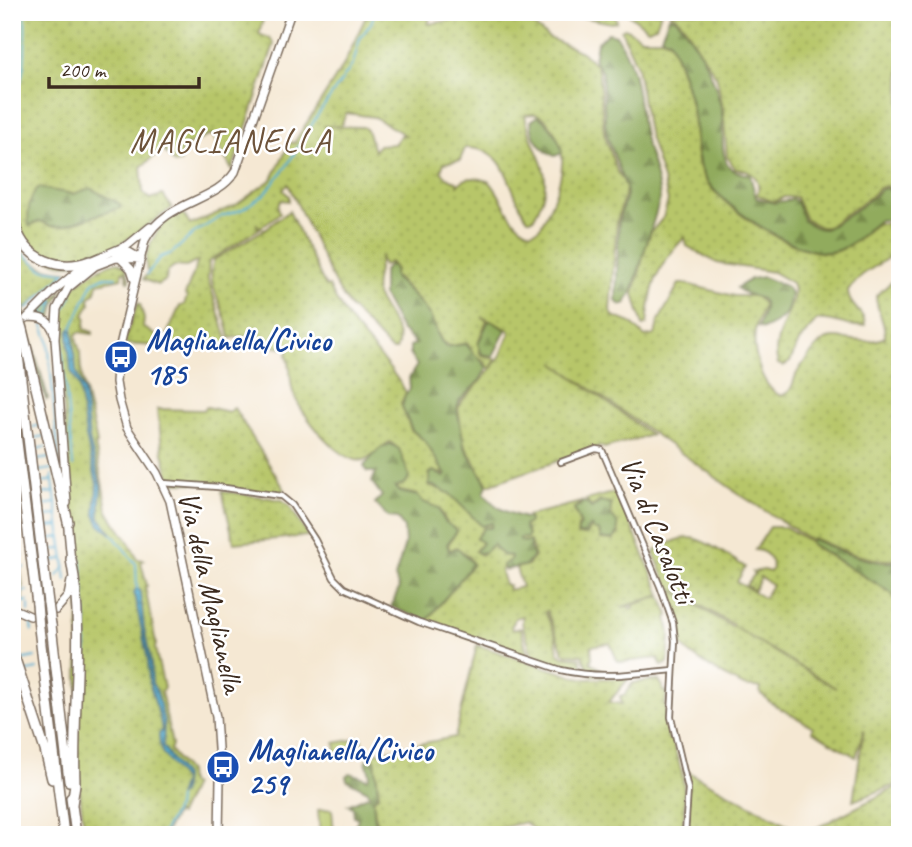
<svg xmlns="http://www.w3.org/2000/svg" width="912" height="847" font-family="Caveat,sans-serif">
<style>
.grass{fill:url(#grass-dots);stroke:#797844;stroke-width:2;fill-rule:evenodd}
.forest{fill:url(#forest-firs);stroke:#666a3e;stroke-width:2}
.garden{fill:#b7c669;stroke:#797844;stroke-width:2}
.water{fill:url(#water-waves);stroke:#496d79;stroke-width:2}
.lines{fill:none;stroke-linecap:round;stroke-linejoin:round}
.stream{stroke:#57b0d4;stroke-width:2}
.street-casing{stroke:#7c6c5d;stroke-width:8}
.secondary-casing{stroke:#7c6c5d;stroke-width:10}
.highway-casing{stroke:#7c6c5d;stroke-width:12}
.street{stroke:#fff;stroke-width:4.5}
.secondary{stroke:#fff;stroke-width:7}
.highway{stroke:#fff;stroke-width:9}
.highway-bridge-casing{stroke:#7c6c5d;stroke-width:12;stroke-linecap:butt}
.highway-bridge{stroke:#fff;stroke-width:9}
.labels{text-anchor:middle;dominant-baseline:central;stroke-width:5;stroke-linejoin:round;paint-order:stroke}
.transit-label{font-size:30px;font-weight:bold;fill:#164399;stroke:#fff;text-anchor:start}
.street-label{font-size:30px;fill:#3b2a1e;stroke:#fff}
.quarter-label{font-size:33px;letter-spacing:2px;fill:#6d533a;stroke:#fff}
</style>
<defs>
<pattern id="grass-dots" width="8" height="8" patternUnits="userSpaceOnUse" patternTransform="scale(1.75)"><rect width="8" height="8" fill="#b7c669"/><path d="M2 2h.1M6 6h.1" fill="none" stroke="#9eaa5b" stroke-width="1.8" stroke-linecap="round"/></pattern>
<pattern id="forest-firs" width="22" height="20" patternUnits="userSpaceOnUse" patternTransform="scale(1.75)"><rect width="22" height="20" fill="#91ab5d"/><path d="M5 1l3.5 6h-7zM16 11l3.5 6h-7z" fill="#788b4c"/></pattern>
<pattern id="water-waves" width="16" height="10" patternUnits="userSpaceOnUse" patternTransform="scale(1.75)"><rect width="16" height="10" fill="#57b0d4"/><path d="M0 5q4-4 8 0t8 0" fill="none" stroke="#498fab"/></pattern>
</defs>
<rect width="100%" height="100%" fill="#fff"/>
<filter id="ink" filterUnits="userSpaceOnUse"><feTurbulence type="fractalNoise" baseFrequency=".0143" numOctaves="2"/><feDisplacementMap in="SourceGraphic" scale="14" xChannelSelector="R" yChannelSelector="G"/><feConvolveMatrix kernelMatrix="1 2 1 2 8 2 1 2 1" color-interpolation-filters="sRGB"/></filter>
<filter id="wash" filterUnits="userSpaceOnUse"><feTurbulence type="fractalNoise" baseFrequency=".00686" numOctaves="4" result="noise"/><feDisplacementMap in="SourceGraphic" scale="28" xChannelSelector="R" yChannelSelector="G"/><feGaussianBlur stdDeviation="1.57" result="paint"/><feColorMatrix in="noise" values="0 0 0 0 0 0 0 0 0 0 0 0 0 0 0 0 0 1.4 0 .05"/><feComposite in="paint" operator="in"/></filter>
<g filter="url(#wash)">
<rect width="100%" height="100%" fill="#f5e8d3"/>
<path class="grass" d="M12,12H265L259,34L271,39L274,44L232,170L212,134L182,148L181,161L175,164L163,149L141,167L143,192L149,199L163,195L172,208C144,226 100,266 65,264C47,263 26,247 21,230C12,203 17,173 17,145C16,131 13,117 12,103C11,73 12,42 12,12Z
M368,12H432L428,24L459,19L513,16L523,17L549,38L582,52L596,65L599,74L604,133L617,171L623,180L626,189L617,221L610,310L613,316L631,323L645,337L655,335L658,322L679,284H686L734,296H756L763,304C763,312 758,318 756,325C751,347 759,386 781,396C793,392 792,384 796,375C800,367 817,344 825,340C839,333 865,348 885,337C886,323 876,310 876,296L900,274V559C870,564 840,549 813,538L809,539L739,494L554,363L651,435L604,448L601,446L488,485L464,444L458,409L461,402L482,380L501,355L510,333L509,330L482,317L487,321C482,332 475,343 481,355L496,359L490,369L482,359L476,357L467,343L450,346L442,342C430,314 418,296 394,276L395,268L390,262L383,266L380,256C380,268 373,283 376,294C382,312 406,331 396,350H391L349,306L334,282L288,184L283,190L289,196V201L281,200C277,205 278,208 280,213L260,228L256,223L259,229L209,261L208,279L228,342L225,350L126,344L125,340L138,303L140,304L144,319L143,327L164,341L180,306L184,305L187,297L185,295L198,261L186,267L174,266L167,272L166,280L157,285L143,279L148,273C140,255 157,225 175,215L177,217L183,213L190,225L236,205L272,179L290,142L294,143L343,66ZM346,113L374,117L405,135H401L394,144L379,145L374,151L367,130L363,127L323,126H341ZM534,114C545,116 549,123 554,131C573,162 555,197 541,226L537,230L531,232C508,224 504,198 490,182C478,177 466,175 458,185L457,182L445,176L441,171L444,163L460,160L465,148C512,147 507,193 528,219H533C561,170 533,161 525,115Z
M558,12H612L617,20L616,22L611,23Z
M626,12H661L656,26L648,29Z
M671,12H900V203L895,192L886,186L879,188L870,197L827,227H820L806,220L796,197H784L774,202L757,195C762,179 752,170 736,169L727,157L723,109L717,78L686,28L676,16L670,15Z
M625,28L642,38H660L670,41C679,66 690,91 693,118C696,137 694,158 703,176C718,206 799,259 833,252C850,249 864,233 878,223L887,224L900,233V250L862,275L848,290C847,306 865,311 865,325C849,330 834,317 817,320L799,341L790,362L783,366L778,364C768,334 802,303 792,283L773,272L717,263L687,246L685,237C657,265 651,285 647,324L643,326L634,294L645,249L651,232L663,218L668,201L664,183L648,133L637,66L621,30Z
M289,211L326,287L329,286C348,328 383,353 406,392L401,404L411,430L425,441L445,475L433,471L429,474V485L449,493L482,526L491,523V527L484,528L476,538L482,543L475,551L481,555L492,544L502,555L510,556L511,559C498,569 500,570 505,585H509L508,590L522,587L516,568L528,565L535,557L530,541H520V538H527L528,535L524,526L529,522L527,516L581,502L574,510L581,525L578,526L577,535H587L591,527L598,530L601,539L613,540L619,533L617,523L610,516L611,505L609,503L601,501L591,507L586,500L617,492L661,595L622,607L629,606L630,609H634L633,605L661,596L669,616L667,617L670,634L668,663L662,666L658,658L621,662L617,660L610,643L591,646L592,658L590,662L602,670L603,675H591L582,655L567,654L563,652L547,611L545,612L555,634L558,652L563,656L580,658L584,671L564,667L532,654L522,623L523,616L515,618L513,624L511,626L512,630L521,628L528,657L426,622L473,564L468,556L456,547L450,551L448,545L457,531L449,527L439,508L423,502L418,495L400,491L396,487L406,483L409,475L399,449L390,442C381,446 373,457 364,460C341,466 299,412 293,392C289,380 292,367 287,355L289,349L259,344L247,336L230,338C228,328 226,319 222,310C216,292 207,279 214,260L265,229Z
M15,241C27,262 43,271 67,271L26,309Z
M118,262L126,267L130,281H128L125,271L122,272V278L98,283L96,292L89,298L90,304L84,315L86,317L84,329L93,332V334L79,332L76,335C76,344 80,347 80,354C80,383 92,416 97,444L95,445L107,509C115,526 132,541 137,559L144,560L141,562L147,586L145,587L156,644L155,648L164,688L161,691L172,745L170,750L188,772L189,783L193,785L179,815L176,813L164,835H85L77,770L79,605L77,539L70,490L58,332C59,322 59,310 65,300C75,283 98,266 118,262Z
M63,290L55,304L51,321L35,315Z
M207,407L229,412L234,408L285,490L282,491L283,495L225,487L220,483H171L163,453L157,409L203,410Z
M222,491L282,500L289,505L308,536L234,543Z
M770,527H785L810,542L811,545L890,592L896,599L900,598V783L853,801L864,729L856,757L812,731L813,727L771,703L760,693L761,688C755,686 749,688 744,686C729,679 690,657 681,644L670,589L732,627L733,625L671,588L667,584L654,554L655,551C666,546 672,540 685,538C700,535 732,559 745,567L737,582L764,598L772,585L759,576L761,578L754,590L746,585L755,574L753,572L763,570L770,572L772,569C772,557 766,551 755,550ZM734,627L836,688L821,680Z
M477,645L572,676L587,679L629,678L609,702L622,704L620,696L624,695L633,683L658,680L663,686V692L667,691L665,705L667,717L665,719L669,734L667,736L668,739L671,738C683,771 687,790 683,825L670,835H533L532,828L525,822L488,831L487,835H395L392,830L378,834L379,823L376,822L373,800L379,795L375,759L369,758L368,754L455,737Z
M684,770L805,834L900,785V835H688V789Z"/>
<path class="forest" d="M669,17L676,18C698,45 717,79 722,114C724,129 720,150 727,163C731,172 741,173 750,175L756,198L774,203L793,199L797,202L804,221C810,224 818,230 825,229C830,228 867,202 873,197C879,192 879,189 887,188C901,199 900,214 900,231L887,220H879C863,232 848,252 826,252C795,253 715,203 703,174C695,155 697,136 694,117C689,90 681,66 670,40L661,36Z
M608,33L616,35C640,71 636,101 645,140C650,160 659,178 660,199L632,292L625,304L620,305L616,301L619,221L627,191L606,132L602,73L594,59L597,43Z
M538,116C549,124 561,140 562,153L555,156C541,151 531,137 531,121Z
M38,188L73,194L90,188L120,204V208L63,226H51L40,221L29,226C27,215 29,196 38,188Z
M18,262L25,321L47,394L48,399L46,400L21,315L16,268Z
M390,264L394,269V278C407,290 420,301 430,316C436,327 437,339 446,347L466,344C473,354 481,359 487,368L480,380L459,401L457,409L464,446L487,485L484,493C497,511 511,514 529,519V522L524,526L528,535L527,538H520V541L530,542V549L534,555L526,565L504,570L503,565L511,559V556L502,555L493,544L485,552L478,553L476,551L482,543L476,538L484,528H491L492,523L482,526L449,493L429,484L430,474L433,471L444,477L446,475L425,441L412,430L402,407L405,396L410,389L409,378L417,365L410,355V346L416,344L401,330L383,296V272Z
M763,277L786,286L791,293C788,316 784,320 763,329L758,327C775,287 755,304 737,288L751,279Z
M491,321L506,330L493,356L482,354L478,344L488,322Z
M390,444L399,449L409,476L406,483L395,487L400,492L418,496L423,502L439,508C443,524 447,522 457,531L447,544L449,551L456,548L459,549L473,564L426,621L391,607L399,589L395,577L405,544L404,528L397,518L388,517L375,503L382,496L372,482L376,472H367L364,466L379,449Z
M582,502L587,503L591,508L601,502L609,503L611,505L610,516C619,520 620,533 613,539H601L599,530H594L591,526L588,528L587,534H578V529L581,525L574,508L581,505Z
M12,509L23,589L22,603L20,600L12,538Z
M812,539C836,550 874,567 900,561V597L896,598L890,592L810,543Z
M369,758L375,759L378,794L373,800L375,822L379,823L378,834H380L368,835L367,832L363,835H350L349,831L357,822L358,818L354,816L353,807L348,805L370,795L368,791L347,780L346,776L350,773L368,779L370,774L366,761Z"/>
<path class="garden" d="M361,738L364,751L337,756L335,743Z
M332,809L334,834L320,835L318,810Z"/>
<path class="water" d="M72,328L76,371L84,392L89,439L101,486L99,517L113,535L100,525L95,515L97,484L86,437L79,386L71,371L68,340L69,330Z
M136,589L140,590L144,628L151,663L152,683L157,692L164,722L163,746L184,777L182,793L178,797L183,781L162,752L160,744L159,735L162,730L160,719L149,682L148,661L134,592Z"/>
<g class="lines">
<path class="stream" d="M12,51L15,88
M16,90L20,60V12
M16,93C28,68 25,40 25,12
M13,105L16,104V93
M24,254L42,269L66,272L27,309
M147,274L161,257L172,253L194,233L222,216L241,210L265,194L286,167L317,116L353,64L360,38L371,23L375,12
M72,295L64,309L60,325L73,466
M54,300L49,316L41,313Z
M43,325L48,339L59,463
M72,328L93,282L103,277H116
M33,427L41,425
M35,438L44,436
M36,449L46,447
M37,460L49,458
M39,471L52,469
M52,475L65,567
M40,483L53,480
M12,485H13
M42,494L54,492
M12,497L14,496
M43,505L56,503
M12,508H16
M44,516L57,515
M12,520L17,519
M45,527L58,526
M12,529L19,527
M112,534L136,564L137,589
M47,539L60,537
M12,545L21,543
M48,550L61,549
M12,557L23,555
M81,560L86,621V684
M50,561L62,559
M12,569L24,567
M65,571L66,580
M57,577L65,567
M12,587L17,603
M14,592L27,591
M12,602L19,607
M16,604L28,601
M29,612V605
M12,613L30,620L32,631
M20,660L35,657
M24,672L37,669
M12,674L13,677
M162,835L177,807L178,798"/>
</g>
</g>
<g filter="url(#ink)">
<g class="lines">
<defs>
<path id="street" d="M561,462L596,449L602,450L660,586L673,623L675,641L671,717L688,789L685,835
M163,483L218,487L281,496L292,505L315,540L334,578L344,588L419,622L561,670C598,679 634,674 672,670"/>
<path id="secondary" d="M115,252H129L141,259
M121,259L131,269L135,281
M28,317C40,317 50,319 54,333
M27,318L56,289L90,261L128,245L150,227
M67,503L55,339L57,309L68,288L95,266L116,258L141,259
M67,518L71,562
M12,608L30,616
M56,610L68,596L71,581
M219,835L220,779L216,717L170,501L157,473L127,428L119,400L116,382L118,354L145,240C166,200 215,203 235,172L291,12"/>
<path id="highway" d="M12,188C13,201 12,216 16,228C26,260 60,272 90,261
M12,296L22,329L68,522
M12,305L48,603
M12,401L37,604
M71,559C85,631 72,710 75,784L72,804
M51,625L69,781
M39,628L64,835
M12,650L45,750L52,779
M71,798L76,835"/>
</defs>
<use href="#street" class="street-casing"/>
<use href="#secondary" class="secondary-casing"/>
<use href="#highway" class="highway-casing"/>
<use href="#street" class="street"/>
<use href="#secondary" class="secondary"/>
<use href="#highway" class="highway"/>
<defs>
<path id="highway-bridge" d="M48,603L51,625
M37,604L39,628"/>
</defs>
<use href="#highway-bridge" class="highway-bridge-casing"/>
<use href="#highway-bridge" class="highway-bridge"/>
</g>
</g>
<defs>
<symbol id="bus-disc" viewBox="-11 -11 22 22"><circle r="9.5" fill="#1a4fb4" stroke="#fff"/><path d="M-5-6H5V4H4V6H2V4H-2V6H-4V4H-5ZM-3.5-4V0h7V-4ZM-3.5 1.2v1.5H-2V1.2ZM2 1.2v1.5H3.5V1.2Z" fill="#fff"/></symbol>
</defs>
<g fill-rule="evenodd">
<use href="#bus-disc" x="102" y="338" width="38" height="38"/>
<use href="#bus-disc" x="204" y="748" width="38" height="38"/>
</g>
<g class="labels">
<g class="transit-label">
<text x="146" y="340">Maglianella/Civico<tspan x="146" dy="34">185</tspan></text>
<text x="248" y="750">Maglianella/Civico<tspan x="248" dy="34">259</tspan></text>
</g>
<g class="street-label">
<text transform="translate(658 530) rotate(68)">Via di Casalotti</text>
<text transform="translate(211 592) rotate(77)">Via della Maglianella</text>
</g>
<g class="quarter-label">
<text x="231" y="141">MAGLIANELLA</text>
</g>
</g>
<rect width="912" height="847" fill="none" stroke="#fff" stroke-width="42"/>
<path d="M49 77v10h150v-10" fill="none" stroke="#3b2a1e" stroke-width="3.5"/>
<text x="60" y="77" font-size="21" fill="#3b2a1e" stroke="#ffffff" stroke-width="5" paint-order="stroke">200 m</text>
</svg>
